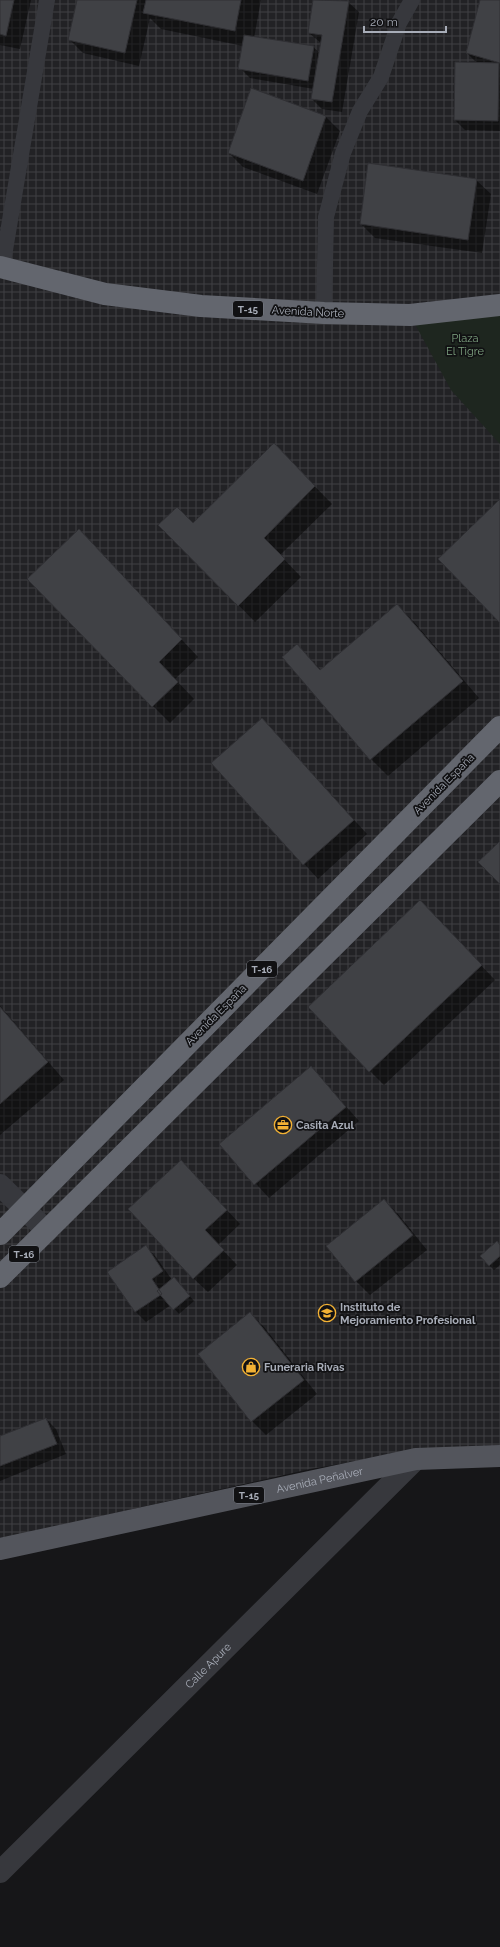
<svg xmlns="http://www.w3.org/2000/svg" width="500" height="1947" font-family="Raleway,sans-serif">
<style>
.industrial{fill:url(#industrial-grid)}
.park{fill:#1e261f}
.shadow{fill:#0007}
.building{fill:#404145;stroke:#303034}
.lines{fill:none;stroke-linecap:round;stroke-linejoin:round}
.lane{stroke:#37383d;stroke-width:16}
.street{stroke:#37383d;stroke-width:22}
.primary{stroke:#53555c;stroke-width:22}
.highway{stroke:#63666e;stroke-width:22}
.labels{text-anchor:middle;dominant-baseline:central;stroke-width:3.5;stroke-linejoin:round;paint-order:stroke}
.shield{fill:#111113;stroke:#7b7e86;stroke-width:1}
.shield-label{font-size:10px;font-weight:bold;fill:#a8adb8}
.street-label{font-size:11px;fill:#a8adb8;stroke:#111113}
.park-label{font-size:11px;fill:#7fa381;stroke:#111113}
.poi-label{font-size:11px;font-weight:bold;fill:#a8adb8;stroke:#111113;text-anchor:start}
</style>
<defs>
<pattern id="industrial-grid" width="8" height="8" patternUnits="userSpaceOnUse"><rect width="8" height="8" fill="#222225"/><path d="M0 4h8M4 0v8" fill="none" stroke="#3f3f43"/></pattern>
</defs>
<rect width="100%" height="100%" fill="#161618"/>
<path class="industrial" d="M0,0H500V1446L422,1450L310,1469L0,1539Z"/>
<path class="park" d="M500,305V444L451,390L410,315Z"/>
<path class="shadow" d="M0,0H31L20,49L0,45Z
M78,0H261L254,38L313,47L320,53L321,43L309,33L314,0L348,2L359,12L342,112L322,109L312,99L314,89L250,78L240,68L243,46L161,29L150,18L139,66L83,53L69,39Z
M481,0H500V131L465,130L455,120L478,64L467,53Z
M326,117L340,131L317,194L243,167L229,153Z
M476,180L491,194L482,253L375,238L361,224Z
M291,462L332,504L280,555L301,577L255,622L160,525H193Z
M96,548L198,657L175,679L194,699L170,723L153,706Z
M397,605L414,622L479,698L388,776L371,759L284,657L297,645L321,670Z
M262,719L367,834L318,879L213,763Z
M434,916L495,980L384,1085L370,1071Z
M0,1006L64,1080L0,1135Z
M311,1067L359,1121L269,1198L220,1144Z
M181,1161L240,1224L218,1245L237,1265L208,1292L193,1278Z
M384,1200L398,1214L427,1250L370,1295L356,1281Z
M500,1246V1265L494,1270L489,1265Z
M146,1247L156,1257L172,1280L174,1278L194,1301L179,1314L171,1305L146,1322L136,1312L109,1272Z
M250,1313L264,1327L317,1394L266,1435L252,1421Z
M46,1419L56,1429L66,1454L0,1481V1438Z"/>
<path class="building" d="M0,0H14L6,36L0,34Z
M77,0H137L125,53L68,40Z
M146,0H241L235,31L143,13Z
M313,0L349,1L332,102L311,99L322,35L308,33Z
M480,0H500V63L466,53Z
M244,35L314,46L308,81L238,69Z
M455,62L499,63L498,121L454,120Z
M251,88L326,116L303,181L228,153Z
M368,163L477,179L468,240L360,224Z
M274,443L315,486L264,538L285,559L238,606L158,525L177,507L193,523Z
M500,499V623L438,559Z
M79,529L182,639L159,662L178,682L152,707L27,579Z
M397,604L463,681L370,760L282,657L297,644L320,670Z
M262,718L354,820L303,865L211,763Z
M500,841V884L478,862Z
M420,900L482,965L369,1072L308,1007Z
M0,1007L48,1062L0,1104Z
M311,1066L346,1107L254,1185L219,1144Z
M181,1160L227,1210L205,1230L224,1250L193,1279L128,1209Z
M384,1199L413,1235L355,1282L326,1246Z
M497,1241L500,1245V1256L489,1266L480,1256Z
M146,1245L163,1271L152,1279L162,1294L135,1312L107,1272Z
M174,1277L190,1296L173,1310L157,1291Z
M250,1312L304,1380L251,1422L198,1354Z
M46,1418L57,1444L0,1466V1436Z"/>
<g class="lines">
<path class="lane" d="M2,268L47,0
M324,313L326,217L343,153L360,111L381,77L399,23L412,0"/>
<g class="street">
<path d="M0,1185L47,1231"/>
<path id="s1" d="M0,1872L416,1459"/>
</g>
<path class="primary" id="s2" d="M0,1549L416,1459L500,1456"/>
<path class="highway" d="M0,267L105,294L201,306L324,313L410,315L500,305
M0,1234L500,727
M0,1277L500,781"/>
</g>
<defs>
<symbol id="office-ring" viewBox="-11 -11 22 22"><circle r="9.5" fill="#111113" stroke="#f2b134" stroke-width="1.5"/><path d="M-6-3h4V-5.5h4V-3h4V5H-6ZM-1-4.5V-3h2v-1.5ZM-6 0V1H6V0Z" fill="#f2b134"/></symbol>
<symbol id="university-ring" viewBox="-11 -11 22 22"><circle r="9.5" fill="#111113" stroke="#f2b134" stroke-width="1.5"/><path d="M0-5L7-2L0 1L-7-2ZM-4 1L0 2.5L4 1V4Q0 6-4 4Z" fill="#f2b134"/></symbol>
<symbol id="shop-ring" viewBox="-11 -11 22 22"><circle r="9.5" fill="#111113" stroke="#f2b134" stroke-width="1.5"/><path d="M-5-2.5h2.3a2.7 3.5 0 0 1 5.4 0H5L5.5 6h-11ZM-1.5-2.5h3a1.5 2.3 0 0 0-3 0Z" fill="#f2b134"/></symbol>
</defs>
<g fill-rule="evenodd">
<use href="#office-ring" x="273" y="1115" width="20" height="20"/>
<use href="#university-ring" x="317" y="1303" width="20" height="20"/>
<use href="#shop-ring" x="241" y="1357" width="20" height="20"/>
</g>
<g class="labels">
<g class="shield">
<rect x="233" y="301" width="30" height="16" rx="3"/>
<rect x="247" y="961" width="30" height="16" rx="3"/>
<rect x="9" y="1246" width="30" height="16" rx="3"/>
<rect x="234" y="1487" width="30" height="16" rx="3"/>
</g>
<g class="shield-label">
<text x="248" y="309">T-15</text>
<text x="262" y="969">T-16</text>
<text x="24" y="1254">T-16</text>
<text x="249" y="1495">T-15</text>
</g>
<g class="street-label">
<text transform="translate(308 312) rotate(3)">Avenida Norte</text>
<text transform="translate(444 784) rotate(-45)">Avenida España</text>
<text transform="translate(216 1015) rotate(-45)">Avenida España</text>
<text stroke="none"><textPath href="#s2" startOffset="327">Avenida Peñalver</textPath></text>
<text stroke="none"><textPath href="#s1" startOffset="293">Calle Apure</textPath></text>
</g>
<g class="park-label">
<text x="465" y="338">Plaza<tspan x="465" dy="13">El Tigre</tspan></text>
</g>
<g class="poi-label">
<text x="296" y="1125">Casita Azul</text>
<text x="340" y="1307">Instituto de<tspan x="340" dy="13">Mejoramiento Profesional</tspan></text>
<text x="264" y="1367">Funeraria Rivas</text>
</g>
</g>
<path d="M364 26v6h82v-6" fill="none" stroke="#a8adb8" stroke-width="2"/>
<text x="370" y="26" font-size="12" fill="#a8adb8" stroke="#111113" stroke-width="3" paint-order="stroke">20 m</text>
</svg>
